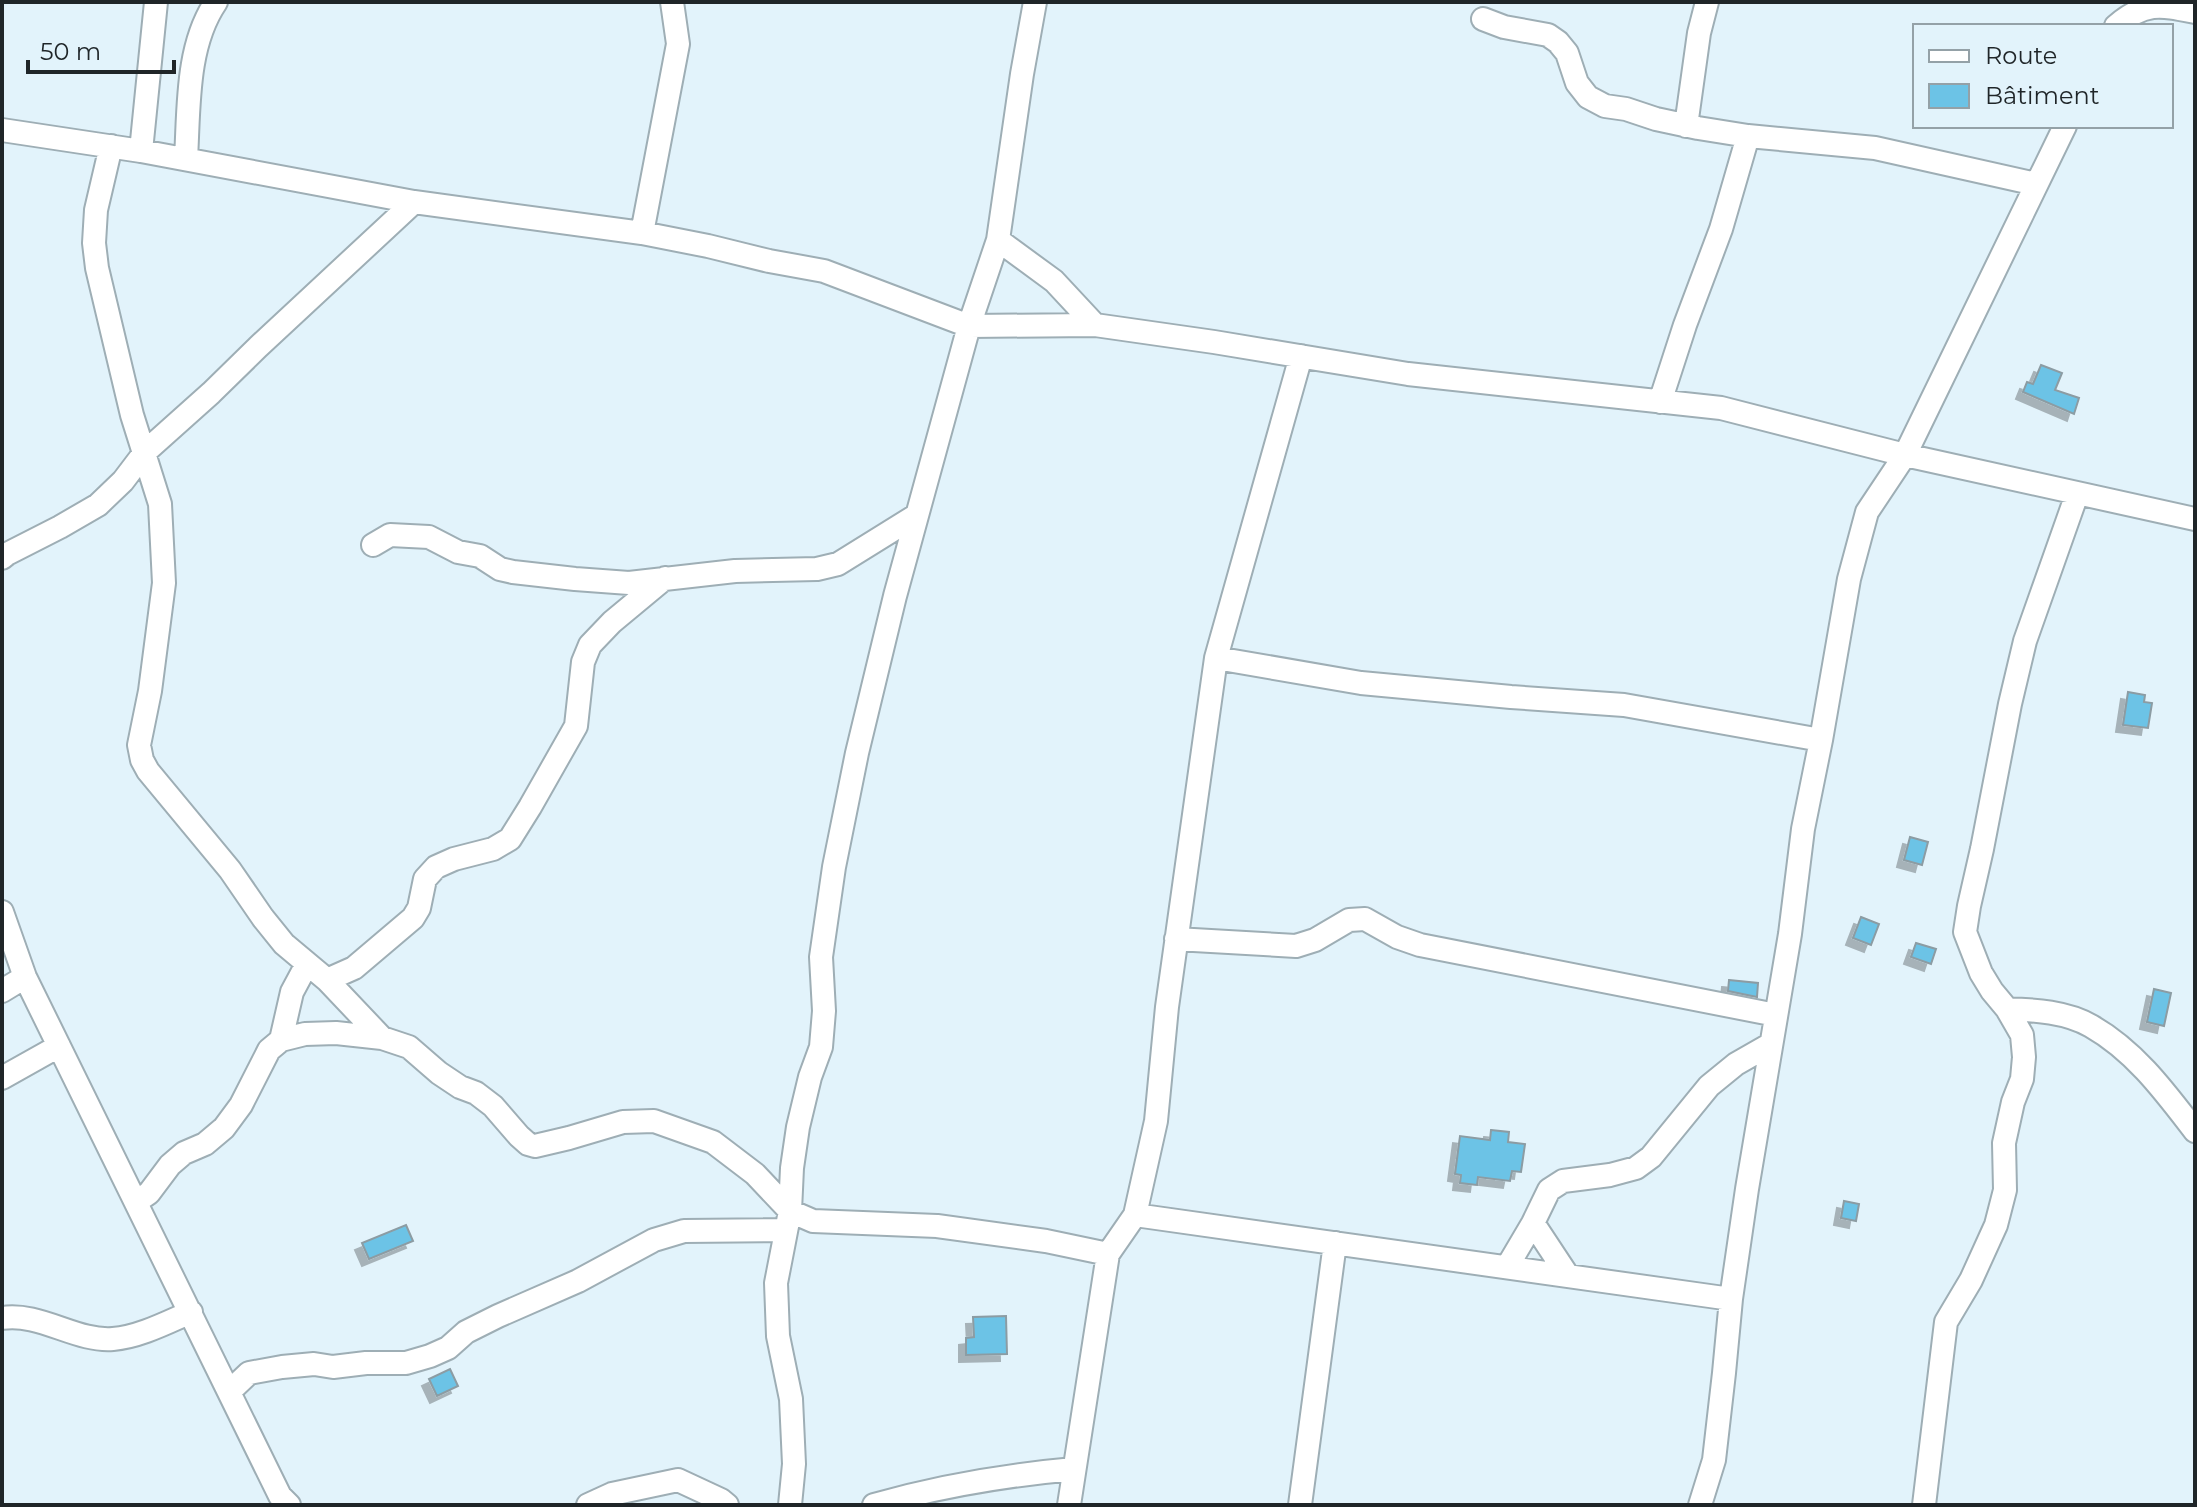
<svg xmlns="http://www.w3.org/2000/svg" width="2197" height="1507" font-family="Montserrat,sans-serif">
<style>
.building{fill:#6cc3e6;stroke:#8c9ca3;stroke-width:2;filter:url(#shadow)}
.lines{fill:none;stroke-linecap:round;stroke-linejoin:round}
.minor-casing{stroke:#9eaeb5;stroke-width:26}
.minor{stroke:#fff;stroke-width:22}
</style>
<defs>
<filter id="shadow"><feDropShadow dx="-7" dy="7" stdDeviation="0" flood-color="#0004"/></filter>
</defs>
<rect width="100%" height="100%" fill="#e2f3fb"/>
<path class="building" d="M2041,365L2062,373L2055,390L2079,398L2074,414L2023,392L2027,382L2033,384Z
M2128,692L2145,695L2144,702L2152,703L2148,728L2123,725Z
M1910,837L1928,842L1922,865L1904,860Z
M1861,917L1879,924L1871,945L1853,938Z
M1916,943L1936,949L1931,964L1911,957Z
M1729,980L1758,983L1757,997L1728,991Z
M2154,989L2171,993L2164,1026L2147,1022Z
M1491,1130L1509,1132L1508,1142L1525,1144L1521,1172L1512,1171L1510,1181L1478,1177L1477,1185L1460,1183L1461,1175L1455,1174L1460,1136L1490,1140Z
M1844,1201L1859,1204L1856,1221L1841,1218Z
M406,1225L413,1241L369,1259L362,1243Z
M1006,1316L1007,1354L966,1355V1338L974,1337L973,1317Z
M450,1369L458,1386L437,1396L429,1379Z"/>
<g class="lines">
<defs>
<path id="minor" d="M1483,19L1504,27L1548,35L1558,42L1567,53L1577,83L1588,97L1605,106L1626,109L1656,119L1698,128L1748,136L1875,148L2036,184
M2116,26C2145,1 2161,5 2195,12
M1686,126L1699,33L1707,2
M2,130L141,151L414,202L642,233L708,246L769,261L824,271L969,326L1095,325L1214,342L1408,374L1721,408L1905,455L2195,519
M111,146L96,210L94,243L97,268L132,415L160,504L164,583L150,691L139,745L142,760L148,771L230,870L263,918L284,944L327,980L382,1038
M141,151L156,2
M186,159C189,108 186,46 216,2
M642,233L678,44L672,2
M998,240L1054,281L1095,325
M1660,402L1685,325L1721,229L1748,136
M373,545L390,535L429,537L458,552L480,556L500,569L513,572L575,579L629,583L735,571L817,569L838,564L917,515
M2,558L7,554L60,527L98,505L123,481L145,452L211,393L258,347L414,202
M1216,658L1361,683L1511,697L1624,705L1821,740
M2,912L25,977L280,1496L289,1505
M1176,939L1296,946L1315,940L1349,920L1365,919L1397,937L1420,945L1776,1015
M327,980L354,968L413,918L419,908L425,879L436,867L454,859L493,849L510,839L530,807L576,726L583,662L590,645L612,622L665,578
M2,991L25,977
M2007,1009C2035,1010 2067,1012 2091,1026C2135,1051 2165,1092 2195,1131
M281,1040L292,992L307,964
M2,1078L59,1046
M136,1202L149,1193L170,1165L184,1153L205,1144L224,1128L241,1105L269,1050L281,1040L305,1034L336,1033L382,1038L409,1047L439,1073L460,1087L476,1093L493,1106L519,1136L528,1144L535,1146L569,1138L623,1122L654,1121L713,1142L755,1174L790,1211L813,1221L937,1226L1046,1241L1108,1254
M1135,1215L1731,1299
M1533,1223L1568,1276
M1507,1267L1533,1223L1549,1190L1563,1181L1610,1175L1636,1168L1651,1157L1709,1086L1736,1064L1771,1044
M2,1318C40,1312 76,1342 113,1339C139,1337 168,1322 191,1312
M230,1391L249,1373L282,1367L314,1364L333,1367L366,1363H406L430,1356L448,1348L466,1332L498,1316L578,1281L654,1240L684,1231L786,1230
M588,1505L612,1494L678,1480L721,1500L727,1505
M790,1505L794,1464L791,1399L778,1336L776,1283L790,1211L792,1168L798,1127L810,1077L821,1047L824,1011L821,957L834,867L857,753L895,596L969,326L998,240L1022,74L1035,2
M874,1505C940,1486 1007,1475 1074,1469
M1069,1505L1108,1254L1135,1215L1156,1121L1167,1007L1216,658L1301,356
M1300,1505L1335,1243
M1700,1505L1714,1460L1724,1373L1731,1299L1747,1189L1790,934L1803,829L1821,740L1849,579L1867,512L1905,455L2065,126
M1924,1505L1946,1322L1971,1280L1996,1225L2005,1190L2004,1143L2013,1102L2022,1079L2024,1057L2022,1035L2007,1009L1992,991L1981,973L1965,932L1969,906L1982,849L2010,704L2025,641L2077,494"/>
</defs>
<use href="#minor" class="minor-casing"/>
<use href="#minor" class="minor"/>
</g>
<rect width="2197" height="1507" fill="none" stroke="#1f2528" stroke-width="8"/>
<rect x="1913" y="24" width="260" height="104" fill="#e2f3fb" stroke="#94a1a7" stroke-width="2"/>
<rect x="1929" y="50" width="40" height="12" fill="#ffffff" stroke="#94a1a7" stroke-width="2"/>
<text x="1985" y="64" font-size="24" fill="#1f2528">Route</text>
<rect x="1929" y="84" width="40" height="24" fill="#6cc3e6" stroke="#94a1a7" stroke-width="2"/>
<text x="1985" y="104" font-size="24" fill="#1f2528">Bâtiment</text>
<path d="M28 60v12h146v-12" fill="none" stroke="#1f2528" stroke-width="4"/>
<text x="40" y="60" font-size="24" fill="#1f2528" stroke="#e2f3fb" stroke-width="6" paint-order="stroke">50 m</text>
</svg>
